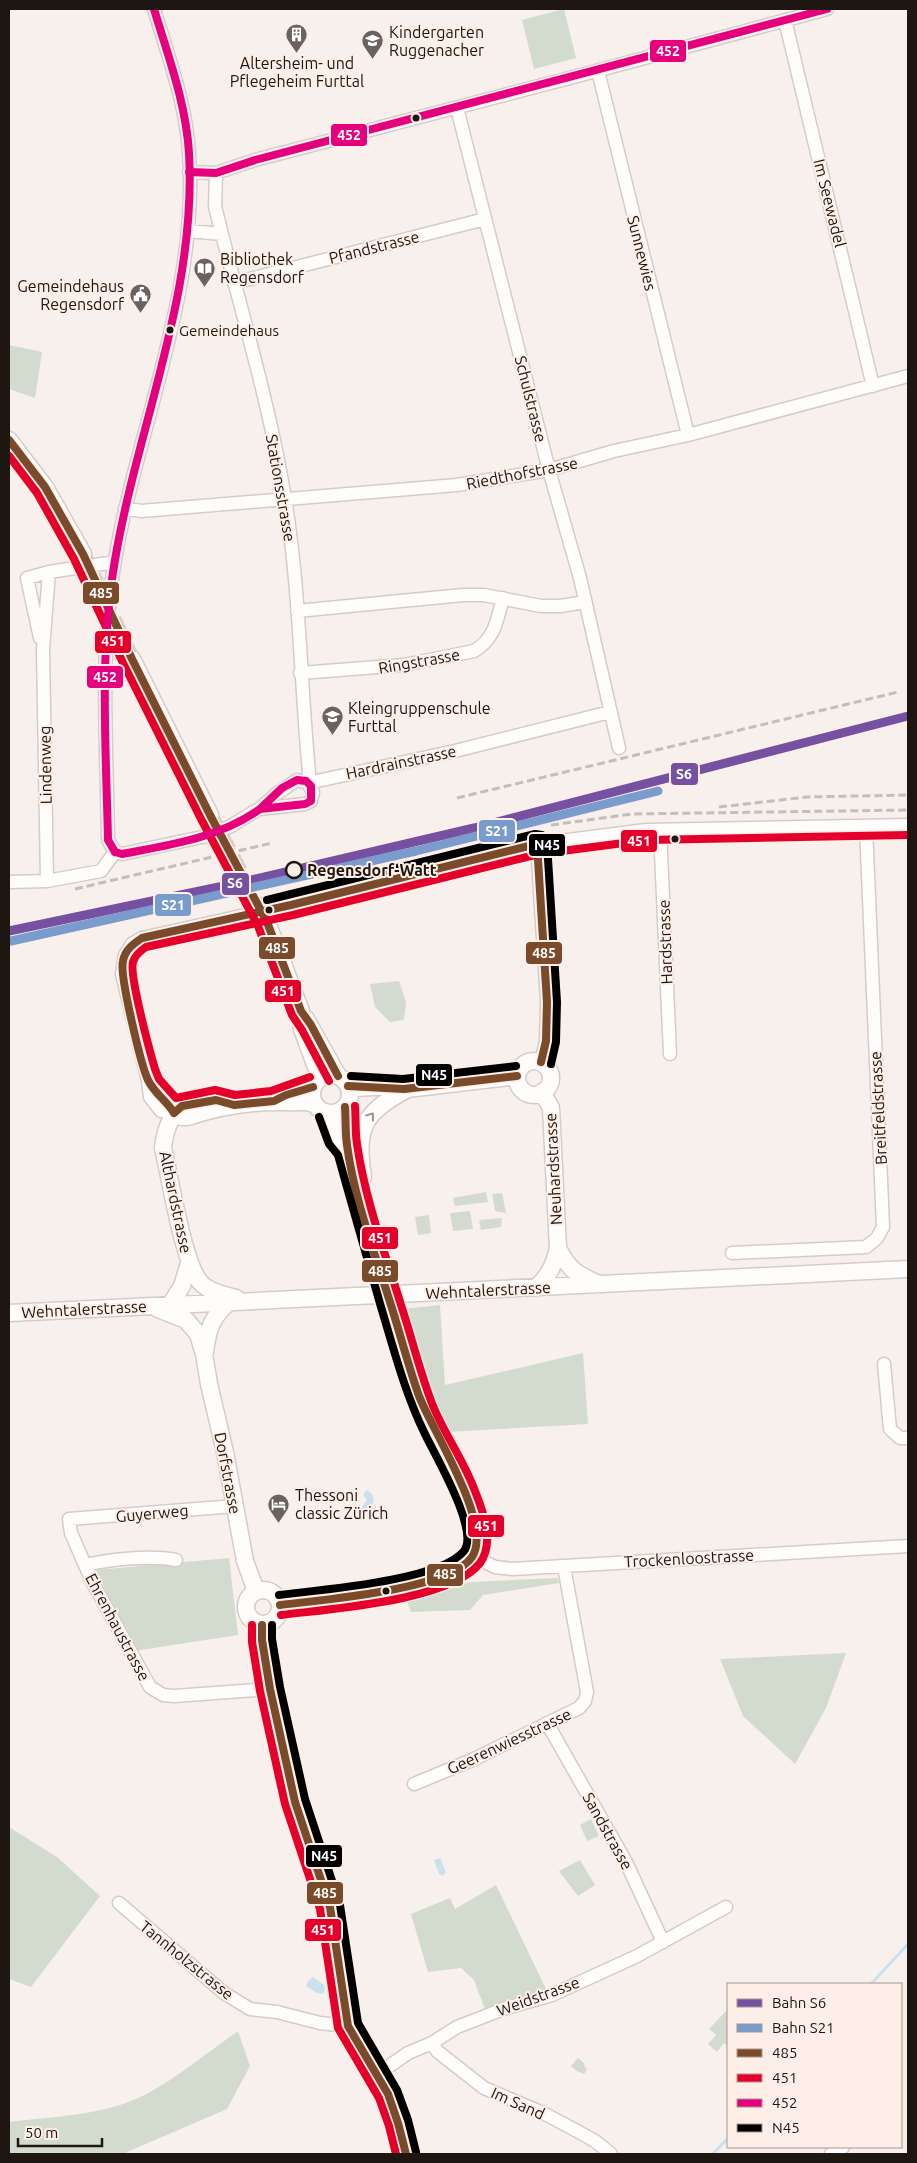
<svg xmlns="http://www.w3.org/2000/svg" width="917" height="2163" font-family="Ubuntu,sans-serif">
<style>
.green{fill:#d3dbce}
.water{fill:#c8e1eb}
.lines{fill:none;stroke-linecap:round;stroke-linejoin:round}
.stream{stroke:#c8e1eb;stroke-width:3}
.major-tunnel{stroke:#d7cfcb;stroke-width:16;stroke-dasharray:16 8;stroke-linecap:butt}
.minor-casing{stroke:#d4ccc8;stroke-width:15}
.major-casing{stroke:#d4ccc8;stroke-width:19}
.minor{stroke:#fefdfc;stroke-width:12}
.major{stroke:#fefdfc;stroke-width:16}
.rail{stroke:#c1bfbd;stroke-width:3;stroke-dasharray:8 4;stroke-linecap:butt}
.major-bridge-casing{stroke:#d4ccc8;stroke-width:19;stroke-linecap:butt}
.major-bridge{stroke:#fefdfc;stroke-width:16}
.bus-1-casing{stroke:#fdefe7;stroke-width:11}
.bus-2-casing{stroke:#fdefe7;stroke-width:11}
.bus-3-casing{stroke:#fdefe7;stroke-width:11}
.bus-4-casing{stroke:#fdefe7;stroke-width:11}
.bus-1{stroke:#7a4b2a;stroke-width:8}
.bus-2{stroke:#e4002b;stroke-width:8}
.bus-3{stroke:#e5007d;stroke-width:8}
.bus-4{stroke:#000;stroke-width:8}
.rail-1-casing{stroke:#fdefe7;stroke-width:12}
.rail-2-casing{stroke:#fdefe7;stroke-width:12}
.rail-1{stroke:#7751a1;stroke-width:9}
.rail-2{stroke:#799ccd;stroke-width:9}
.oneway{stroke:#999592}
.bus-dot{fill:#1e1611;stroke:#fdefe7;stroke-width:2}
.stop-dot{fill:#fdefe7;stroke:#1e1611;stroke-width:2.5}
.labels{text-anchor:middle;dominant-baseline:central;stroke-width:4;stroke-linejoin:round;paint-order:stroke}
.bus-label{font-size:15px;fill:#1e1611;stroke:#fdefe7;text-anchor:start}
.poi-label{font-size:16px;fill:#1e1611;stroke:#fdefe7;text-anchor:start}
.street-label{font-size:16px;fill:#1e1611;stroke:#fdefe7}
.stop-label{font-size:16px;font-weight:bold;fill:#1e1611;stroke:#fdefe7;text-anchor:start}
.line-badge{stroke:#fdefe7;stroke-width:2}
.badge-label{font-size:14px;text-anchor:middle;font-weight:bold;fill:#fff}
</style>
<rect width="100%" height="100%" fill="#f8f0ec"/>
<path class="green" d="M564,9L576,58L534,69L522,20Z
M9,345L42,352L35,398L9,389Z
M399,981L406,1002L404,1020L390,1022L375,1007L370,984Z
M486,1192L488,1202L455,1206L453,1198Z
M502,1193L506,1213L495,1211L492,1194Z
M470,1211L473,1229L453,1231L450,1213Z
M429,1215L431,1233L418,1235L415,1217Z
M502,1218L501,1227L481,1230L479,1220Z
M440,1305L445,1385L583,1353L588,1424L447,1432L426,1383L403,1309Z
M229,1558L238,1635L134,1651L96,1570Z
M557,1578L559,1583L483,1595L470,1610L411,1612L406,1598L446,1590L460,1584L473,1582Z
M846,1653L826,1708L795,1764L743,1716L720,1659Z
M591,1819L599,1836L587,1841L580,1825Z
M9,1827L57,1857L100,1896L31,1987L9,1979Z
M580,1860L595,1885L578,1896L559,1871Z
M496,1885L547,1991L486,2012L474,1980L461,1968L428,1972L411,1914L450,1898L455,1909Z
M727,2010L728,2046L724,2043L717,2052L708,2044L716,2035L709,2029Z
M238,2031L250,2066L227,2109L127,2152V2154H9V2122C47,2117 89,2116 126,2103C163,2090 205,2054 238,2031Z
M578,2058L585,2064L584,2065L587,2070L584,2074L577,2071L571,2066Z"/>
<path class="water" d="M367,1490L372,1494L374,1501L371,1509L363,1510L362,1506L367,1501L363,1494Z
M440,1858L446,1872L443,1876L439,1874L434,1860Z
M313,1977L324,1985L325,1990L323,1994L317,1993L306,1986L308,1981Z"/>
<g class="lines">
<path class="stream" d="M871,1984L908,1944
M713,2154L728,2138"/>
<path class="major-tunnel" d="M83,554L132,659
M210,815L267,922"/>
<defs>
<path id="minor" d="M785,20L873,386
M598,71L688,435
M457,108L549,470L580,578L619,748
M189,172L216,173L255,160L581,75L827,9
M216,173L215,206C238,302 268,396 284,493C300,585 300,679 309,772L308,783
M188,231L222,234
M234,283L485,219
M125,508L141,511L457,485L549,470L614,451L688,435L908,376
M297,611L463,595H484L541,606H561L584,602
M40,638L27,578L49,572L115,562
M300,673L404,665L474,651C495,639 497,620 503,598
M259,809L305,804L311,801L313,792L308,783
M660,830L670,1054
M537,844L547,1002L546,1041L541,1062
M115,852L108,840C107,747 99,652 115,560C138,425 199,292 189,153C186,103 168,56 154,9
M115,852L122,854L207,836L229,827L259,809L276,794L297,780L308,783L455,751L610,712
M47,881L43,650L49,572
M9,882L47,881L101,871L115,852
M148,1081L170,1105L174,1113
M174,1113L161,1111L150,1097L148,1081L122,974L125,955L132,944L142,938L291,905L537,844L646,830L908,825
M732,1253L866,1247L877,1238L883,1227L866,827
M884,1364L890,1429L900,1438H908
M473,1556L495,1567L513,1569L908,1546
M176,1560C150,1555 112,1559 85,1565L93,1583L150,1687L163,1695L174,1696L270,1689
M85,1565L71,1533L69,1519L235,1506
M262,1625V1640L270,1689L282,1747L295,1802L330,1907L348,2026C356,2044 368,2058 378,2075C393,2100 400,2126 406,2154
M547,1723L626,1862L663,1942
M414,1784L472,1760L579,1708L585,1701L587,1692L564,1567
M119,1903L224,1993L250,2009L277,2012L320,2023L348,2026
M432,2043L437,2051L484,2088L545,2114L577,2131L595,2141L611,2154
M378,2074L408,2053L432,2043L457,2027L506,2008L552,1995L637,1956L726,1907
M831,2154L843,2147"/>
<path id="major" d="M9,440L45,487L83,554
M132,659L210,815
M267,922L301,1011L302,1029L317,1070L318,1080
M306,1019L338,1076
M517 1078a17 17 0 1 1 34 0a17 17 0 1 1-34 0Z
M312 1094a19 19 0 1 1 38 0a19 19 0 1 1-38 0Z
M348,1086C360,1090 370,1086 382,1087C390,1088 398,1090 407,1089L517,1076
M234,1105L216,1100L182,1106C169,1119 165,1130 163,1148C170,1177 183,1262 200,1282C209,1292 224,1295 236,1298
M345,1107L347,1150L382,1279
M174,1113L182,1117H188C221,1106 253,1101 287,1102C297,1103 305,1100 314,1104
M328,1113L338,1139L347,1150
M363,1177C356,1129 362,1113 406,1090
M558,1248C569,1270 576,1274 599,1284
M536,1288C550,1274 553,1267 558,1248L551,1108L542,1092
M170,1305L182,1286L189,1263
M158,1309L186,1320L198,1334L204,1354L209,1384L225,1452L245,1561L256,1591
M9,1313L908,1269
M205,1352C208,1329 211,1318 229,1302
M246 1607a17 17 0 1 1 34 0a17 17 0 1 1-34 0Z
M280,1605L406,1586L436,1579L453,1572L473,1556L477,1541L476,1521L461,1483L419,1397L393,1311"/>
</defs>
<use href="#minor" class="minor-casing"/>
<use href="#major" class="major-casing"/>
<use href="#minor" class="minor"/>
<use href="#major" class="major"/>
<path class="rail" d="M457,798L898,692
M719,807L807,797L906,795
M551,825L632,814L908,810
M75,889L272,843"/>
<defs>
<path id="major-bridge" d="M382,1279L393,1311"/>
</defs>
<use href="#major-bridge" class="major-bridge-casing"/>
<use href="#major-bridge" class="major-bridge"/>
<defs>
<path id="bus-1" d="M9,440L45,487L83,554L132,659L210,815L267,922L301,1011L311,1025L338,1076
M537,844L547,1002L546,1041L541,1062
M348,1086L404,1089L517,1076
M174,1113C167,1101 154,1093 148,1080C141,1065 119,974 123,961C125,950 133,944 142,938L291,905L537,844
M174,1113L182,1106L216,1100L234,1105L274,1101L286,1095L313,1087
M280,1605C320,1600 450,1590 472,1557C494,1525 432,1430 419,1396C408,1365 400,1333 390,1302C374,1251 354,1198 347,1145C345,1132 346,1120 345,1107
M262,1625V1640L270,1689L295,1802L330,1907L348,2026L388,2094L398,2123L406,2154"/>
<path id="bus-2" d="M9,456L37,493L74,559L123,663L201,819L258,926L292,1015L302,1030L329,1081
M310,1077L271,1091L235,1095L215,1090L176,1098L159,1079L155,1069C150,1052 129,975 133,962C135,955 140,951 146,947L293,915L539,854L647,840L908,835
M281,1615C328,1609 451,1601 480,1563C495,1543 483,1511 475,1491C464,1461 445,1435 433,1406C420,1373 412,1338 401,1305C385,1253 365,1199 357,1144C355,1132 356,1119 355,1106
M252,1625V1642L260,1691L285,1804L320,1909L338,2028L379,2098L389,2126L396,2154"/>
<path id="bus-3" d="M189,172L216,173L255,160L827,9
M297,780L306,781L311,786V801L305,804L260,809L282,788Z
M115,852L108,840C106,747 99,653 115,560C138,424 197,294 189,153C186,103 168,56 154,9
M115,852L122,854C170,845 219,838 260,809"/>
<path id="bus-4" d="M267,900L535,834L542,835L547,843L557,1002L556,1042L551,1064
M351,1076L403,1079L516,1066
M279,1595C318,1590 440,1581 464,1551C480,1530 434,1454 424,1432C405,1393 394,1350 381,1307C367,1257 352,1206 338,1155L329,1144L319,1117
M272,1625V1639L280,1687L305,1799L340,1905L358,2023L397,2090L408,2120L416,2152"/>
</defs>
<use href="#bus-1" class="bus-1-casing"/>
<use href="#bus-2" class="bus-2-casing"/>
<use href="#bus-3" class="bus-3-casing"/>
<use href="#bus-4" class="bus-4-casing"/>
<use href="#bus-1" class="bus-1"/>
<use href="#bus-2" class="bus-2"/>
<use href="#bus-3" class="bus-3"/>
<use href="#bus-4" class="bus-4"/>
<defs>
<path id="rail-1" d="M9,931L238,883L474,828L908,716"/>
<path id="rail-2" d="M11,941L416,851L658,791"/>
</defs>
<use href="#rail-1" class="rail-1-casing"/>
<use href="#rail-2" class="rail-2-casing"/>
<use href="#rail-1" class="rail-1"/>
<use href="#rail-2" class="rail-2"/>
</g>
<defs><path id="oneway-chevron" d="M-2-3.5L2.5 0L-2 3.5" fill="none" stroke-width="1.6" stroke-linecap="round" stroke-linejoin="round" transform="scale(1.25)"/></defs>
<use class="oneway" href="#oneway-chevron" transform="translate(371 1116) rotate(-53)"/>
<defs>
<symbol id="building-pin" viewBox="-11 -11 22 30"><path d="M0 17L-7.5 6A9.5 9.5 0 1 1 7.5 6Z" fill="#6a625e" stroke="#fdefe7"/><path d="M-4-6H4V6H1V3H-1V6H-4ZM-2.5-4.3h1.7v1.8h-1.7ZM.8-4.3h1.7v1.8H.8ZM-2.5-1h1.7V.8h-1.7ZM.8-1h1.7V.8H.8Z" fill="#fff"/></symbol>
<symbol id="school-pin" viewBox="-11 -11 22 30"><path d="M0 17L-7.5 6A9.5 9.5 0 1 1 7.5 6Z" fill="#6a625e" stroke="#fdefe7"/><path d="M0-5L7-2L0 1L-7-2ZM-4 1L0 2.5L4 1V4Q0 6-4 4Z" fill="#fff"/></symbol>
<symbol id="library-pin" viewBox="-11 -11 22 30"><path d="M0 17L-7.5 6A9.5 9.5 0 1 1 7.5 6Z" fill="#6a625e" stroke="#fdefe7"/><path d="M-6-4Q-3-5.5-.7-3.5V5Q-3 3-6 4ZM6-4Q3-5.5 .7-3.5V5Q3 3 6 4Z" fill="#fff"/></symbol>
<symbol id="civic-pin" viewBox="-11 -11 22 30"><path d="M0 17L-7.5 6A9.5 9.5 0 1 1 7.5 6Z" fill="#6a625e" stroke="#fdefe7"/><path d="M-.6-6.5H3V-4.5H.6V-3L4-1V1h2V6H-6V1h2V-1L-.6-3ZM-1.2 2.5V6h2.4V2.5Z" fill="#fff"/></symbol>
<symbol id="hotel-pin" viewBox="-11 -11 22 30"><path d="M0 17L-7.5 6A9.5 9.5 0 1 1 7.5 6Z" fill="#6a625e" stroke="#fdefe7"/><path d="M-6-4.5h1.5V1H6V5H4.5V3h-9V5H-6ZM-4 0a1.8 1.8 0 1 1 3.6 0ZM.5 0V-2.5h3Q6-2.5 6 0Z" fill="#fff"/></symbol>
</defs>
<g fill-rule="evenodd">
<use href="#building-pin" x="284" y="22" width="25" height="34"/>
<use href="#school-pin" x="360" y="28" width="25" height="34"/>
<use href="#library-pin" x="192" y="256" width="25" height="34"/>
<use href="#civic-pin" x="128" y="282" width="25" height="34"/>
<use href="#school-pin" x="320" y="704" width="25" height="34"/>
<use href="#hotel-pin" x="266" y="1492" width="25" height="34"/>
</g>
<g class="bus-dot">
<circle cx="416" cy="118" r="4.5"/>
<circle cx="170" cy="330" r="4.5"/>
<circle cx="675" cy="839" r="4.5"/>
<circle cx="269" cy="910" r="4.5"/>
<circle cx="386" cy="1591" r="4.5"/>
</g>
<circle class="stop-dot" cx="294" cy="870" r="8"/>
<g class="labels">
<g class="bus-label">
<text x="179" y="330">Gemeindehaus</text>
</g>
<g class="poi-label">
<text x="389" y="32">Kindergarten<tspan x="389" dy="18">Ruggenacher</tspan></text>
<text x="297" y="63" text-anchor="middle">Altersheim- und<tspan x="297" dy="18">Pflegeheim Furttal</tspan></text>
<text x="220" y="259">Bibliothek<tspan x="220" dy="18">Regensdorf</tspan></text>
<text x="124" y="286" text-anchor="end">Gemeindehaus<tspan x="124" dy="18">Regensdorf</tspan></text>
<text x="348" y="708">Kleingruppenschule<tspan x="348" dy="18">Furttal</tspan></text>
<text x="295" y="1495">Thessoni<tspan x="295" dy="18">classic Zürich</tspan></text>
</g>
<g class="street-label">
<text transform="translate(830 203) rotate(76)">Im Seewadel</text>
<text transform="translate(374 247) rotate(-14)">Pfandstrasse</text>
<text transform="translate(642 253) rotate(76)">Sunnewies</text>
<text transform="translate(531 399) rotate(76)">Schulstrasse</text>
<text transform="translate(522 473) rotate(-11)">Riedthofstrasse</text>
<text transform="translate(281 488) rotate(80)">Stationsstrasse</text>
<text transform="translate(419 661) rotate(-10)">Ringstrasse</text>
<text transform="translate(401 762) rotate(-12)">Hardrainstrasse</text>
<text transform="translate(45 765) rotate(-91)">Lindenweg</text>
<text transform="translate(665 942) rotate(-92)">Hardstrasse</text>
<text transform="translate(878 1108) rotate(-93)">Breitfeldstrasse</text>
<text transform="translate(553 1169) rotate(-93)">Neuhardstrasse</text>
<text transform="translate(176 1202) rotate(78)">Althardstrasse</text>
<text transform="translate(488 1290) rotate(-3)">Wehntalerstrasse</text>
<text transform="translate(84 1309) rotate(-3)">Wehntalerstrasse</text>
<text transform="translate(228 1473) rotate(79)">Dorfstrasse</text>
<text transform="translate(152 1513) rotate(-5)">Guyerweg</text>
<text transform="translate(689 1558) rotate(-3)">Trockenloostrasse</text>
<text transform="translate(118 1627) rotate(62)">Ehrenhaustrasse</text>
<text transform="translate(509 1741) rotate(-25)">Geerenwiesstrasse</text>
<text transform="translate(608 1831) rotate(61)">Sandstrasse</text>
<text transform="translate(187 1960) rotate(39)">Tannholzstrasse</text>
<text transform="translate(538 1996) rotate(-20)">Weidstrasse</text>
<text transform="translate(518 2103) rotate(24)">Im Sand</text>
</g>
<g class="stop-label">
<text x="307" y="870">Regensdorf-Watt</text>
</g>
</g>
<g class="line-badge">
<rect x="649" y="39" width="38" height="24" rx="5" fill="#e5007d"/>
<rect x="330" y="123" width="38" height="24" rx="5" fill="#e5007d"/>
<rect x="82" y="581" width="38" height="24" rx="5" fill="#7a4b2a"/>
<rect x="94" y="630" width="38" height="24" rx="5" fill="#e4002b"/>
<rect x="86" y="665" width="38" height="24" rx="5" fill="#e5007d"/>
<rect x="670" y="762" width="29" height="24" rx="5" fill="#7751a1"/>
<rect x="478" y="819" width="38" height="24" rx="5" fill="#799ccd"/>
<rect x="620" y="829" width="38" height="24" rx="5" fill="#e4002b"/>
<rect x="528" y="833" width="38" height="24" rx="5" fill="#000"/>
<rect x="221" y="872" width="29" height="24" rx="5" fill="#7751a1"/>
<rect x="154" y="893" width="38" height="24" rx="5" fill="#799ccd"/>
<rect x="258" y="936" width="38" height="24" rx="5" fill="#7a4b2a"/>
<rect x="525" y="941" width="38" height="24" rx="5" fill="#7a4b2a"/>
<rect x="264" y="979" width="38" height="24" rx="5" fill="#e4002b"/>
<rect x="415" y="1063" width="38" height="24" rx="5" fill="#000"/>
<rect x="361" y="1226" width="38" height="24" rx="5" fill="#e4002b"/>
<rect x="361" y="1259" width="38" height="24" rx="5" fill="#7a4b2a"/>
<rect x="467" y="1514" width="38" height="24" rx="5" fill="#e4002b"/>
<rect x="426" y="1563" width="38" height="24" rx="5" fill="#7a4b2a"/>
<rect x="305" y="1844" width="38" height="24" rx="5" fill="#000"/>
<rect x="306" y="1881" width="38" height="24" rx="5" fill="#7a4b2a"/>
<rect x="304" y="1918" width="38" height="24" rx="5" fill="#e4002b"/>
</g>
<g class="badge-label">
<text x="668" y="56">452</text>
<text x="349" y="140">452</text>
<text x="101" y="598">485</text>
<text x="113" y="646">451</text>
<text x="105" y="682">452</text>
<text x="684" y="779">S6</text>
<text x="497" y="836">S21</text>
<text x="639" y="846">451</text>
<text x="547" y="850">N45</text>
<text x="235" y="888">S6</text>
<text x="173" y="910">S21</text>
<text x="277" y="953">485</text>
<text x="544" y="958">485</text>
<text x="283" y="996">451</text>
<text x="434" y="1080">N45</text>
<text x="380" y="1243">451</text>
<text x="380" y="1276">485</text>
<text x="486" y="1531">451</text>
<text x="445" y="1579">485</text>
<text x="324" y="1861">N45</text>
<text x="325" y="1898">485</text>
<text x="323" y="1935">451</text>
</g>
<rect width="917" height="2163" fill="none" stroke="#1e1611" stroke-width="20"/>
<rect x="727" y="1983" width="175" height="165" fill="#fdefe7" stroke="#a49891"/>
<rect x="737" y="1999" width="25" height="8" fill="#7751a1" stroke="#a49891"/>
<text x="772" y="2008" font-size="15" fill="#1e1611">Bahn S6</text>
<rect x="737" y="2024" width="25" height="8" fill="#799ccd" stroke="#a49891"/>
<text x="772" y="2033" font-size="15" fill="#1e1611">Bahn S21</text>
<rect x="737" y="2049" width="25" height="8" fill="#7a4b2a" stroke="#a49891"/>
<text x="772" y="2058" font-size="15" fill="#1e1611">485</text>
<rect x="737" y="2074" width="25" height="8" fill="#e4002b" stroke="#a49891"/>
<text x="772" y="2083" font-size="15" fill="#1e1611">451</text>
<rect x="737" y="2099" width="25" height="8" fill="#e5007d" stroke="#a49891"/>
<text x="772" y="2108" font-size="15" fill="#1e1611">452</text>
<rect x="737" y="2124" width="25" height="8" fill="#000000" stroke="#a49891"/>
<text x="772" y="2133" font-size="15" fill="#1e1611">N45</text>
<path d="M18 2138v8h84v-8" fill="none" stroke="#1e1611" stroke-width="2.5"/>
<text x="25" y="2138" font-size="15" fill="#1e1611" stroke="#fdefe7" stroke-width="4" paint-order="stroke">50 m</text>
</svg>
